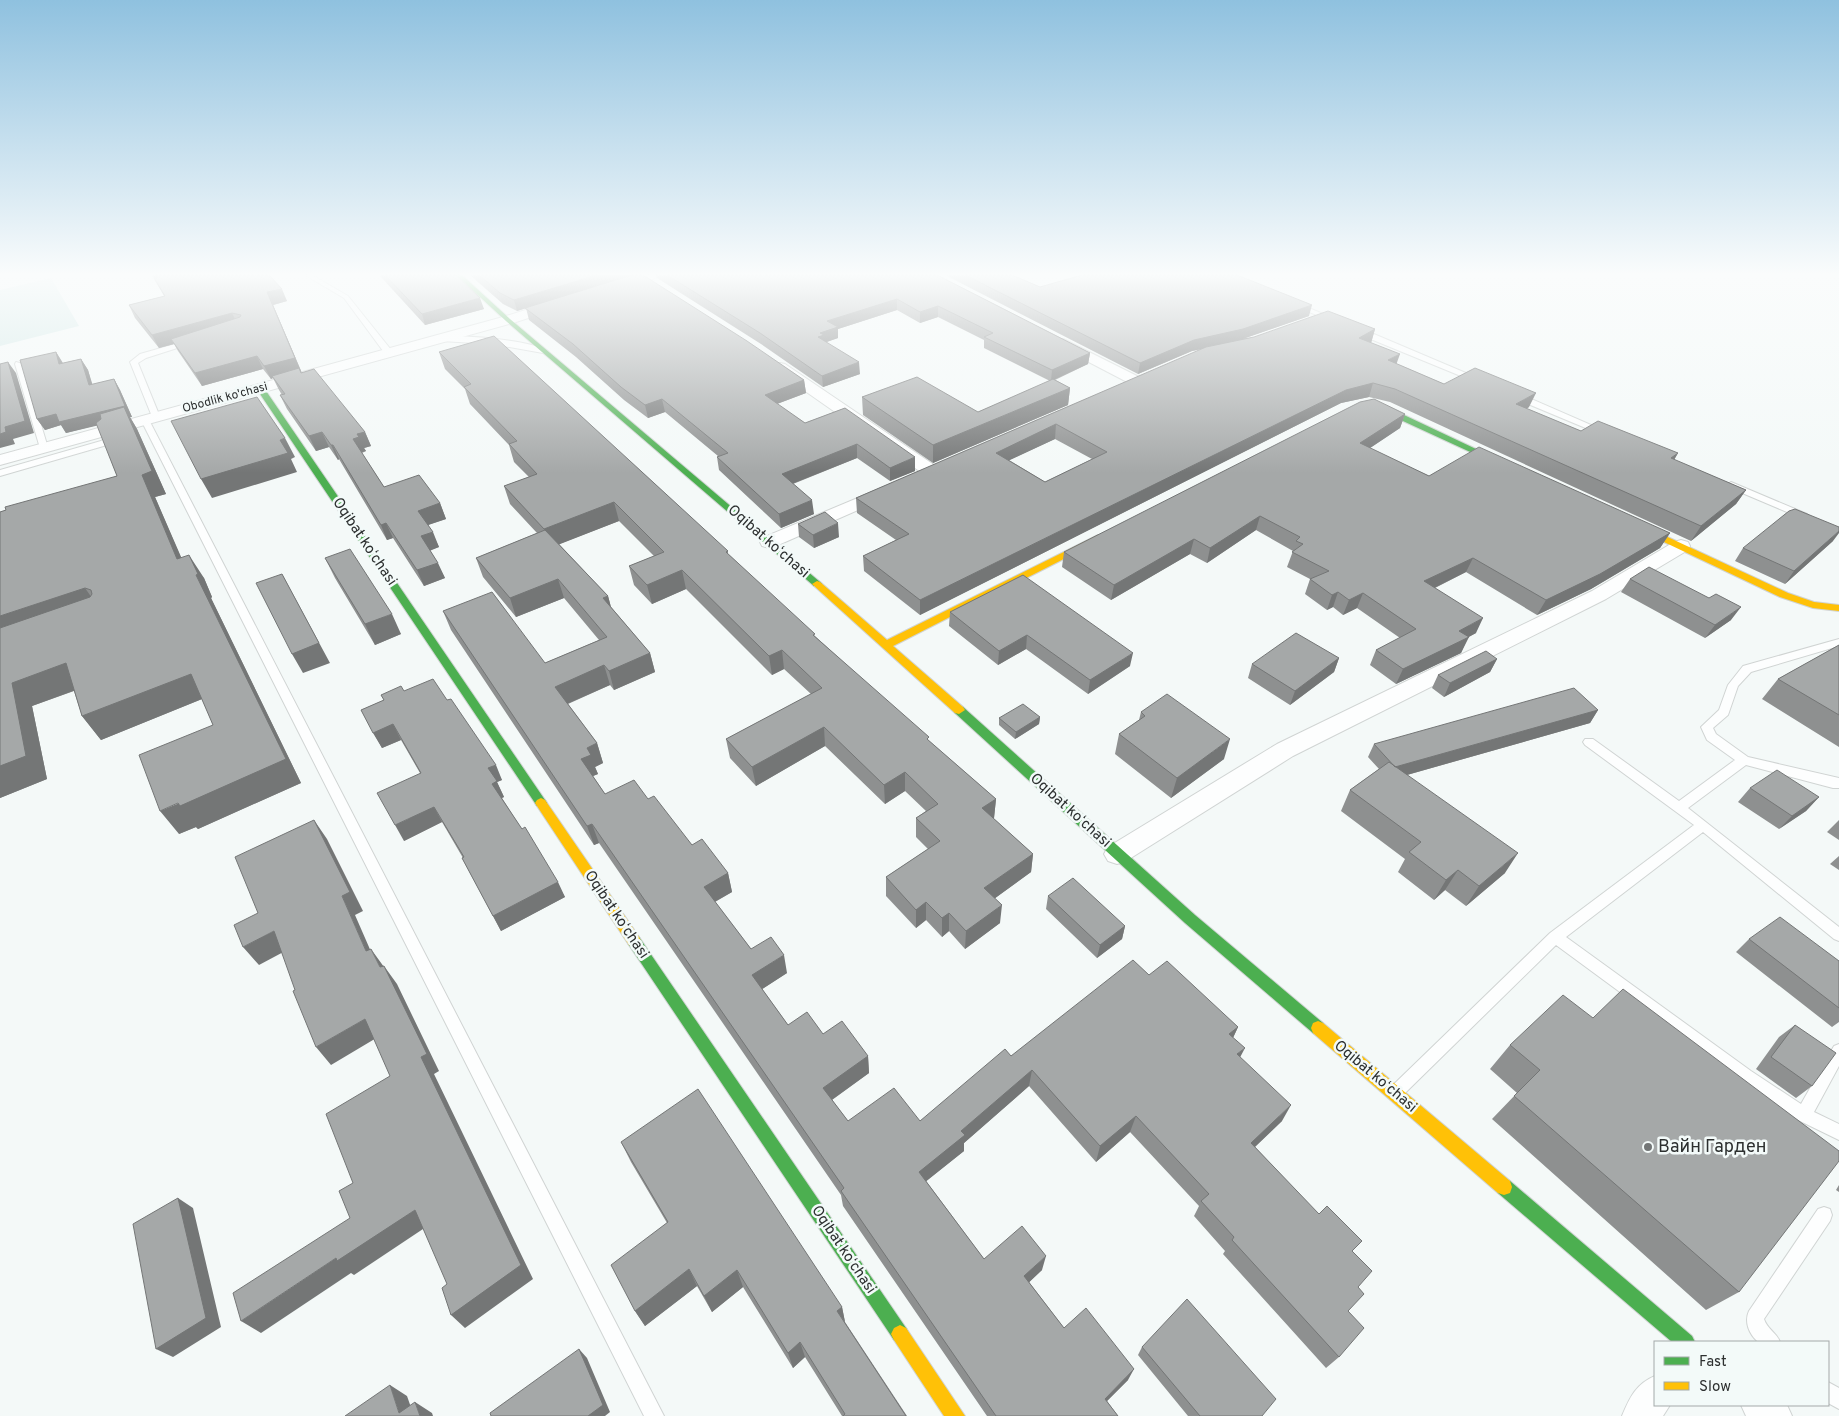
<svg xmlns="http://www.w3.org/2000/svg" width="1839" height="1416" font-family="Overpass,sans-serif">
<style>
.green{fill:#d1e8e6}
.lines{fill:none;stroke-linecap:round;stroke-linejoin:round}
.lane-casing{stroke:#d0d4d3;stroke-width:2}
.street-casing{stroke:#d0d4d3;stroke-width:2}
.fast-casing{stroke:#d0d4d3;stroke-width:2}
.slow-casing{stroke:#d0d4d3;stroke-width:2}
.lane{fill:#fdfefe;fill-rule:evenodd}
.street{fill:#fdfefe;fill-rule:evenodd}
.fast{fill:#4caf50;fill-rule:evenodd}
.slow{fill:#ffc107;fill-rule:evenodd}
.wall{fill:#8e9090;fill-rule:evenodd}
.shaded-wall{fill:#747676}
.building{fill:#a5a8a8;stroke:#747676;fill-rule:evenodd}
.poi-dot{fill:#737676;stroke:#f3faf9;stroke-width:2}
.labels{text-anchor:middle;dominant-baseline:central;stroke-width:5;stroke-linejoin:round;paint-order:stroke}
.far-street-label{font-size:12px;fill:#2d3030;stroke:#f3faf9}
.street-label{font-size:15px;fill:#2d3030;stroke:#f3faf9}
.near-poi-label{font-size:18px;fill:#2d3030;stroke:#f3faf9;text-anchor:start}
</style>
<rect width="100%" height="100%" fill="#f4f9f8"/>
<path class="green" d="M51,278L79,326L0,346V290Z"/>
<g class="lines">
<defs>
<path id="lane" d="M305,275H312L348,296L392,351V355H386L344,298Z
M1297,303L1335,319L1336,320L1331,321L1295,306L1294,305Z
M1356,329H1362L1480,379L1473,381L1356,333Z
M438,337C459,334 531,340 547,351L543,353L492,344L441,341H438Z
M186,341L193,343L146,358L138,363L160,417L153,419L130,362L140,354Z
M16,362L23,364L48,448L47,450L44,451L40,448L15,364Z
M1516,395H1522L1607,432L1600,434L1516,399Z
M142,418L149,420L664,1416H644L141,420Z
M103,431H109L113,439L107,445L0,476V470L101,441L105,438L102,433Z
M1731,482L1807,514L1809,516L1807,518H1801L1728,487L1727,485Z
M1839,639V646L1751,672L1738,686L1728,715L1713,728L1716,734L1748,757L1839,778V788H1833L1746,765L1688,808L1839,927V941L1834,939L1703,832L1566,937L1751,1071L1801,1104L1834,1046L1839,1044V1066L1814,1112L1839,1124V1140L1798,1120L1741,1081L1556,945L1402,1096L1397,1099L1392,1096L1389,1091L1392,1086L1550,933L1694,825L1585,745L1583,742L1585,739H1593L1679,801L1735,760L1707,740L1701,727L1719,710L1728,685L1743,666Z
M1824,1207L1830,1209L1832,1215L1830,1221L1764,1319C1767,1329 1777,1333 1780,1342H1758C1749,1334 1744,1322 1749,1311L1818,1209Z
M1828,1382L1839,1388V1409L1828,1403Z"/>
<path id="street" d="M639,275H657L656,278L616,290L609,286L611,283Z
M557,300L562,301L564,304L562,307L513,323L0,465V455L503,317Z
M1063,339L1141,378L1144,381L1141,384H1131L1058,346L1056,343L1058,340Z
M780,363L785,364L937,467L940,471L937,475L931,476L925,475L775,370L773,367L775,364Z
M884,487L890,488L893,492L890,496L776,546L769,548L762,546L760,542L762,538Z
M1681,540L1688,542L1690,546L1688,550L1606,599L1293,756L1126,861L1117,864L1108,861L1104,854L1108,847L1277,744L1592,591L1674,542Z
M1655,1376V1405H1670L1663,1416H1622C1630,1397 1636,1384 1655,1376Z
M1741,1405H1787L1792,1416H1746Z"/>
<path id="fast" d="M456,275H462L510,319L820,582L822,584L820,586H814L506,321Z
M257,386L264,388L545,800L547,803L545,806H537L256,388Z
M1366,403L1385,406L1512,466L1511,468H1505L1379,410L1366,407Z
M959,706L963,707L1195,915L1323,1023L1325,1028L1323,1033L1318,1035L1313,1033L1185,923L955,713L953,710Z
M634,935L639,937L906,1328L909,1334L906,1340L900,1343L894,1340L629,945L627,941L629,937Z
M1504,1179L1510,1181L1692,1336L1695,1342H1672L1498,1193L1496,1187L1498,1181Z"/>
<path id="slow" d="M1631,520L1788,593L1814,602L1839,605V611L1813,608L1780,597L1628,525V521Z
M1098,535L1101,536V540L893,646L963,707L965,710L959,714L955,713L812,584L817,581L820,582L887,640Z
M541,798L545,800L639,937L641,941L639,945L634,947L629,945L537,806L535,803L537,800Z
M1318,1021L1323,1023L1510,1181L1512,1187L1510,1193L1504,1195L1498,1193L1313,1033L1311,1028L1313,1023Z
M900,1325L906,1328L965,1416H944L894,1340L891,1334L894,1328Z"/>
</defs>
<use href="#lane" class="lane-casing"/>
<use href="#street" class="street-casing"/>
<use href="#fast" class="fast-casing"/>
<use href="#slow" class="slow-casing"/>
<use href="#lane" class="lane"/>
<use href="#street" class="street"/>
<use href="#fast" class="fast"/>
<use href="#slow" class="slow"/>
</g>
<path class="wall" d="M152,275H269L287,301L273,305L302,373L365,432L371,446L364,448L366,451L362,453L384,487L440,503L446,519L428,525L439,547L430,550L445,578L424,586L393,538L387,540L339,459L338,460L329,447L316,451L287,409L280,395H282L279,390L273,378L271,379L263,369L202,386L178,351L174,344L159,348L135,318L129,305L164,296Z
M380,275H456L484,309L425,325L381,277Z
M470,275H643L804,380L806,393L777,404L805,423L845,408L915,471L890,481L857,458L793,484L814,514L781,528L719,470L717,457L718,456L665,412L648,418L624,400L576,357L529,320L526,308L517,311L503,304Z
M656,275H937L1090,353L1088,364L1055,380L1070,388L1068,405L933,463L863,415L862,397L978,412L1050,381L984,348V340L938,317L920,323L897,310L838,329V338L826,342L860,374L823,387L761,344L657,278Z
M945,275H1012L1040,287L1309,316L1245,338L1375,329L1371,343L1397,364L1444,384L1529,407L1526,409L1581,431L1678,453L1674,460L1746,490L1736,504L1691,541L1390,402L1369,397L1341,403L920,615L864,571L863,556L896,540L857,513L856,498L1203,349L1192,351L1138,374ZM1055,439L1092,459L1045,482L1009,460Z
M56,352L63,363L81,359L88,370L92,385L114,379L120,390L132,417H130L137,429L166,494L155,497L181,558L204,578L212,597L211,598L301,783L198,829L196,827L179,834L213,725L202,699L101,740L82,716L74,691L32,706L47,779L0,798V512L117,476L97,425L66,433L61,425L45,430L37,419Z
M439,352L728,551V554L816,637L929,741L996,799L994,818H993L1033,854L1031,872L995,898L1000,923L965,949L949,931L942,937L926,920L916,928L886,896V877L928,849L916,837V818L926,811L905,791L885,804L825,746L756,786L730,758L726,739L811,694L784,669L772,675L686,589L652,604L634,585L629,566L654,556L619,521L559,544L608,596L611,607L650,653L655,672L614,690L610,685L568,704L597,743L603,763L595,767L598,774L593,776L605,794L648,799L692,845L728,873L732,892L715,902L751,949L787,973L762,989L788,1025L823,1034L868,1056L869,1073L832,1100L848,1121H920L1011,1056L1149,975L1238,1027L1233,1038L1240,1057L1282,1121L1255,1147L1352,1251L1358,1287L1348,1311L1339,1357L1326,1368L1223,1254L1225,1251L1194,1216L1199,1206L1130,1132L1096,1162L1029,1086L964,1143V1151L926,1181L984,1259L1042,1270L1029,1282L1064,1328L1128,1380L1107,1401L1118,1416H987L843,1206L841,1195L599,843L594,845L451,630L443,611L545,663L599,640L564,598L516,617L483,577L476,558L537,533L510,504L504,486L529,477L514,462L509,445L470,404L465,389L445,369Z
M1405,414L1400,428L1370,448L1429,476L1670,533L1660,548L1591,589L1537,615L1466,572L1435,588L1476,633L1468,637L1461,653L1396,684L1370,665L1376,650L1400,638L1357,608L1343,615L1333,607L1327,610L1305,594L1310,579L1287,567L1293,551L1256,530L1207,563L1190,554L1111,600L1062,567L1064,552Z
M798,524L839,537L814,548L799,537Z
M1833,541L1785,584L1735,561L1743,548Z
M325,558L401,634L375,645L335,578Z
M1630,579L1709,598L1731,620L1705,638L1621,592Z
M950,612L1130,666L1088,694L1026,649L998,665L949,626Z
M1839,645V747L1762,699L1778,679Z
M1339,658L1334,672L1290,705L1248,678L1252,664Z
M1497,659L1490,672L1444,697L1432,688L1438,675Z
M404,691L447,700L502,780L497,782L504,797L502,798L565,897L501,931L462,858H463L442,822L404,841L420,773L401,740L382,748L361,710L384,700L381,695Z
M1598,710L1590,723L1407,775L1505,873L1466,906L1445,890L1434,900L1398,872L1405,859L1341,811L1350,790L1379,769L1368,757L1374,744Z
M1141,712L1224,759L1171,798L1115,754L1119,734L1139,720Z
M1040,717L1039,724L1015,739L999,725V718Z
M1750,788L1819,797L1806,811L1779,829L1738,802Z
M1839,820V840L1827,832Z
M1839,856V870L1830,864Z
M1048,896L1125,926L1122,939L1097,958L1046,909Z
M1749,939L1839,961V1022L1832,1027L1736,952Z
M1593,1018L1739,1292L1706,1310L1492,1119L1517,1093L1490,1069L1510,1045Z
M1795,1025L1812,1086L1796,1098L1756,1069L1779,1037Z
M621,1142L842,1307L845,1322L907,1416H842L805,1357L793,1368L743,1287L712,1312L697,1286L645,1326L635,1311L667,1223L631,1162Z
M1839,1185V1192L1836,1190Z
M1142,1347L1262,1416H1188L1138,1355Z"/>
<path class="shaded-wall" d="M597,275H633L517,311L514,300Z
M282,289L287,301L273,305L301,371L272,376L273,378L271,379L264,366L267,292Z
M480,298L484,309L425,325L422,314Z
M897,299V310L838,329V338L824,343L818,337L827,321Z
M1312,305L1309,316L1240,340L1192,351L1138,374L1140,363L1194,340Z
M938,306V317L920,323V312Z
M232,313L238,325L171,339L174,344L159,348L152,335Z
M1375,329L1371,343L1359,338Z
M56,352L62,362L66,375L59,364Z
M1090,353L1088,364L1051,381L1052,370Z
M1400,354L1395,368L1388,360Z
M257,356L263,369L202,386L195,373Z
M81,359L88,370L96,396L89,385Z
M8,362L16,373L34,433L13,439L15,444L0,448V434L5,427Z
M859,362L860,374L823,387L822,376Z
M114,379L120,390L132,417H130L137,429L166,494L155,497L192,582L177,559L142,475L129,418L66,433L61,425L45,430L37,419Z
M804,380L806,393L766,408L765,395Z
M1373,383L1369,397L1341,403L920,615V600L1346,390Z
M1070,388L1068,405L933,463V445Z
M1536,393L1529,407L1510,418L1516,404Z
M662,399L665,412L648,418L645,405Z
M1405,414L1400,428L1355,458L1360,443Z
M1056,424L1055,439L995,467L996,453Z
M322,432L329,447L316,451L309,436Z
M365,432L371,446L364,448L366,451L359,453L353,439L357,434Z
M285,438L295,457L291,459L297,472L212,498L201,479L280,440Z
M857,444V458L784,487L782,474Z
M331,445H333L339,459L338,460Z
M1678,453L1669,468L1671,458Z
M915,457V471L890,481V468Z
M1746,490L1736,504L1691,541L1701,526Z
M812,500L814,514L781,528L779,514Z
M614,502L619,521L550,548L544,529Z
M440,503L446,519L425,526L418,511Z
M1260,516L1256,530L1207,563L1210,548Z
M386,523L393,538L387,540L381,525Z
M838,523L839,537L814,548L813,535Z
M1839,531V533L1833,541L1785,584L1794,571Z
M433,532L439,547L427,552L421,536Z
M1670,533L1660,548L1591,589L1537,615L1546,600Z
M1194,539L1190,554L1111,600L1114,585Z
M189,555L204,578L212,597L211,598L301,783L198,829L196,827L179,834L160,811L286,759L196,575Z
M1473,558L1466,572L1418,596L1424,581Z
M438,563L445,578L424,586L417,570Z
M682,570L686,589L652,604L647,585Z
M282,574L330,663L303,673L292,654Z
M558,579L564,598L516,617L510,598Z
M85,588L101,611L0,646V616Z
M1338,592L1333,607L1327,610L1332,595Z
M1363,593L1357,608L1343,615L1349,600Z
M608,596L613,615L603,598Z
M1741,607L1731,620L1705,638L1715,625Z
M392,614L401,634L375,645L365,624Z
M1483,618L1476,633L1460,642L1469,637L1461,653L1396,684L1403,669L1459,631Z
M1027,635L1026,649L998,665L999,651Z
M782,650L784,669L772,675L769,656Z
M650,653L655,672L614,690L609,671Z
M1133,653L1130,666L1088,694L1090,680Z
M1339,658L1334,672L1290,705L1295,691Z
M1497,659L1490,672L1444,697L1450,683Z
M66,663L84,687L32,706L47,779L0,798V766L12,683Z
M604,665L610,685L562,706L555,687Z
M191,674L207,697L101,740L82,716Z
M1598,710L1590,723L1389,780L1395,767Z
M1040,717L1039,724L1015,739L1016,732Z
M393,724L401,740L382,748L373,733Z
M824,727L825,746L756,786L752,767Z
M1230,739L1224,759L1171,798L1177,778Z
M597,743L603,763L595,767L598,774L588,778L581,759L587,748Z
M496,765L502,780L497,782L504,797L499,799L492,784L488,768Z
M905,772V791L885,804L884,785Z
M1819,797L1806,811L1779,829L1792,816Z
M996,799L994,818L981,827L982,808Z
M434,807L442,822L404,841L395,825Z
M314,820L327,839L363,911L355,915L379,970L366,951L342,896Z
M592,824L599,843L594,845L587,826Z
M1518,853L1505,873L1466,906L1479,886Z
M1033,854L1031,872L983,907L984,888Z
M1458,870L1445,890L1434,900L1446,880Z
M728,873L732,892L709,905L704,887Z
M558,882L565,897L501,931L493,916Z
M926,902V920L916,928V910Z
M1002,905L1000,923L965,949L966,931Z
M949,913V931L942,937V918Z
M1125,926L1122,939L1097,958L1100,945Z
M274,931L289,949L259,965L243,947Z
M371,949L384,967H380Z
M784,955L787,973L756,993L752,975Z
M384,966L397,984L439,1071L434,1074L533,1279L465,1328L451,1315L421,1057Z
M365,1019L378,1037L331,1065L316,1047Z
M1238,1027L1230,1044L1229,1034Z
M1245,1048L1236,1065L1237,1054Z
M868,1056L869,1073L826,1104L823,1088Z
M1032,1070L1029,1086L964,1143V1151L919,1187V1172L961,1131Z
M1291,1105L1282,1121L1242,1159L1251,1143Z
M1136,1116L1130,1132L1096,1162L1100,1146Z
M178,1198L193,1208L221,1327L173,1357L156,1349Z
M415,1210L429,1225L354,1275L351,1273L261,1333L241,1321L336,1258Z
M1046,1256L1042,1270L1021,1290L1024,1276Z
M689,1269L697,1286L645,1326L635,1311Z
M737,1270L743,1287L712,1312L704,1296Z
M842,1307L845,1322L837,1311Z
M800,1342L805,1357L793,1368L788,1353Z
M579,1349L587,1358L610,1412L605,1416H588Z
M1134,1369L1128,1380L1099,1409L1105,1399Z
M390,1385L407,1396L414,1416L399,1413Z
M415,1402L432,1413L433,1416H420Z"/>
<path class="building" d="M155,275H269L282,289L267,292L295,358L264,366L257,356L195,373L171,339L240,317L241,315L232,313L152,335L129,305L165,296L154,278H157Z
M385,275H456L480,298L422,314Z
M479,275H597L514,300L500,293Z
M632,275H643L747,341L804,380L765,395L805,423L845,408L915,457L890,468L857,444L782,474L812,500L779,514L717,457L728,453L662,399L645,405L621,387L573,344L525,308Z
M667,275H937L1090,353L1052,370L984,337L993,333L938,306L920,312L897,299L827,321L838,327L820,333L824,335L818,337L859,362L822,376L760,333Z
M965,275H1012L1040,287L1082,275H1237L1312,305L1243,329L1194,340L1140,363Z
M1328,311L1375,329L1359,338L1400,354L1388,360L1444,384L1475,368L1536,393L1516,404L1581,431L1598,421L1678,453L1671,458L1746,490L1701,526L1395,389L1373,383L1346,390L920,600L863,556L909,534L856,498L1206,347L1254,337ZM1056,424L1107,452L1045,482L996,453Z
M494,336L728,551L726,552L815,634L813,635L929,737L927,739L996,799L982,808L1033,854L984,888L1002,905L966,931L949,913L942,918L926,902L916,910L886,877L940,841L916,818L938,804L905,772L884,785L824,727L752,767L726,739L822,688L782,650L769,656L682,570L647,585L629,566L664,552L614,502L544,529L504,486L537,474L509,444L517,441L464,387L471,384L439,352Z
M56,352L59,364L81,359L89,385L114,379L125,406L59,422L56,414L37,419L20,360Z
M8,362L25,421L5,427L6,432L0,434V364Z
M299,368L301,373L314,369L365,432L357,434L359,437L353,439L384,487L419,475L440,503L418,511L433,532L421,536L438,563L417,570L386,523L381,525L333,445H331L322,432L309,436L280,395L285,394L272,376Z
M917,377L978,412L1053,379L1070,388L933,445L862,397Z
M257,397L285,438L280,440L288,453L201,479L171,421Z
M1374,399L1405,414L1360,443L1429,476L1479,447L1670,533L1600,574L1546,600L1473,558L1424,581L1483,618L1459,631L1469,637L1403,669L1376,650L1416,629L1363,593L1349,600L1338,592L1332,595L1310,579L1329,571L1292,552L1303,544L1296,541L1300,537L1260,516L1210,548L1194,539L1114,585L1064,552L1360,402Z
M124,407L152,471L142,475L177,559L189,555L198,574L196,575L286,759L180,806L178,803L160,811L139,755L213,725L191,674L82,716L66,663L12,683L26,756L0,766V628L90,597L92,594L91,590L85,588L0,616V512L6,510L5,507L117,476L96,423L101,419L100,414Z
M1795,509L1839,527V531L1794,571L1743,548L1789,511Z
M825,512L838,523L813,535L798,524Z
M545,530L608,596L603,598L650,653L609,671L604,665L555,687L597,743L587,748L591,755L581,759L605,794L634,780L648,799L654,796L692,845L702,839L728,873L704,887L751,949L771,937L784,955L752,975L788,1025L807,1012L823,1034L842,1021L868,1056L823,1088L848,1121L894,1088L920,1121L1005,1049L1011,1056L1133,960L1149,975L1167,961L1238,1027L1229,1034L1245,1048L1237,1054L1291,1105L1251,1143L1319,1214L1327,1206L1362,1241L1352,1251L1372,1271L1358,1287L1364,1294L1348,1311L1364,1328L1339,1357L1232,1240L1234,1237L1201,1201L1209,1194L1136,1116L1100,1146L1032,1070L961,1131L965,1135L919,1172L984,1259L1022,1226L1046,1256L1024,1276L1064,1328L1086,1308L1134,1369L1105,1399L1118,1416H996L841,1191L844,1188L592,824L587,826L443,611L492,592L545,663L607,637L558,579L510,598L476,558Z
M350,549L392,614L365,624L325,558Z
M1649,567L1709,598L1716,594L1741,607L1715,625L1630,579Z
M282,574L319,643L292,654L256,583Z
M1023,575L1133,653L1090,680L1027,635L999,651L950,612Z
M1296,633L1339,658L1295,691L1252,664Z
M1839,645V715L1778,679Z
M1486,651L1497,659L1450,683L1438,675Z
M433,679L447,700L451,699L496,765L488,768L497,781L492,784L522,829L525,827L558,882L493,916L462,858L464,857L434,807L395,825L377,793L421,773L393,724L373,733L361,710L384,700L381,695L401,686L404,691Z
M1574,688L1598,710L1395,767L1374,744Z
M1167,694L1230,739L1177,778L1119,734L1145,716L1141,712Z
M1023,704L1040,717L1016,732L999,718Z
M1389,762L1518,853L1479,886L1458,870L1446,880L1409,852L1421,842L1350,790Z
M1777,770L1819,797L1792,816L1750,788Z
M314,820L350,892L342,896L366,951L371,949L380,967L384,966L427,1054L421,1057L521,1265L451,1315L442,1288L447,1284L415,1210L337,1261L336,1258L241,1321L233,1293L350,1218L339,1191L353,1183L326,1114L390,1076L365,1019L316,1047L293,991L295,990L274,931L243,947L234,925L258,913L235,857Z
M1073,878L1125,926L1100,945L1048,896Z
M1780,917L1839,961V1008L1749,939Z
M1623,989L1839,1151V1161L1739,1292L1514,1096L1540,1070L1510,1045L1563,995L1593,1018Z
M1795,1025L1836,1053L1812,1086L1771,1057Z
M698,1089L842,1307L837,1311L906,1416H843L845,1414L800,1342L788,1353L737,1270L704,1296L689,1269L635,1311L611,1265L668,1222L621,1142Z
M178,1198L206,1318L156,1349L133,1224Z
M1187,1299L1276,1399L1262,1416H1200L1142,1347Z
M579,1349L603,1405L588,1416H491L490,1413Z
M390,1385L399,1413L415,1402L420,1416H345Z"/>
<linearGradient id="sky" x2="0" y2="1"><stop stop-color="#8fc1df"/><stop offset="0.58" stop-color="#fafcfc"/><stop offset="1" stop-color="#fafcfc" stop-opacity="0"/></linearGradient>
<rect width="1839" height="473" fill="url(#sky)"/>
<circle class="poi-dot" cx="1648" cy="1147" r="5"/>
<g class="labels">
<g class="far-street-label">
<text transform="translate(225 398) rotate(-15)">Obodlik ko'chasi</text>
</g>
<g class="street-label">
<text transform="translate(364 542) rotate(56)">Oqibat koʻchasi</text>
<text transform="translate(768 542) rotate(41)">Oqibat koʻchasi</text>
<text transform="translate(1070 811) rotate(42)">Oqibat koʻchasi</text>
<text transform="translate(616 915) rotate(56)">Oqibat koʻchasi</text>
<text transform="translate(1375 1077) rotate(40)">Oqibat koʻchasi</text>
<text transform="translate(843 1250) rotate(56)">Oqibat koʻchasi</text>
</g>
<g class="near-poi-label">
<text x="1658" y="1147">Вайн Гарден</text>
</g>
</g>
<rect x="1654" y="1341" width="175" height="65" fill="#f3faf9" stroke="#a4a9a9"/>
<rect x="1664" y="1357" width="25" height="8" fill="#4caf50" stroke="#a4a9a9"/>
<text x="1699" y="1366" font-size="15" fill="#2d3030">Fast</text>
<rect x="1664" y="1382" width="25" height="8" fill="#ffc107" stroke="#a4a9a9"/>
<text x="1699" y="1391" font-size="15" fill="#2d3030">Slow</text>
</svg>
